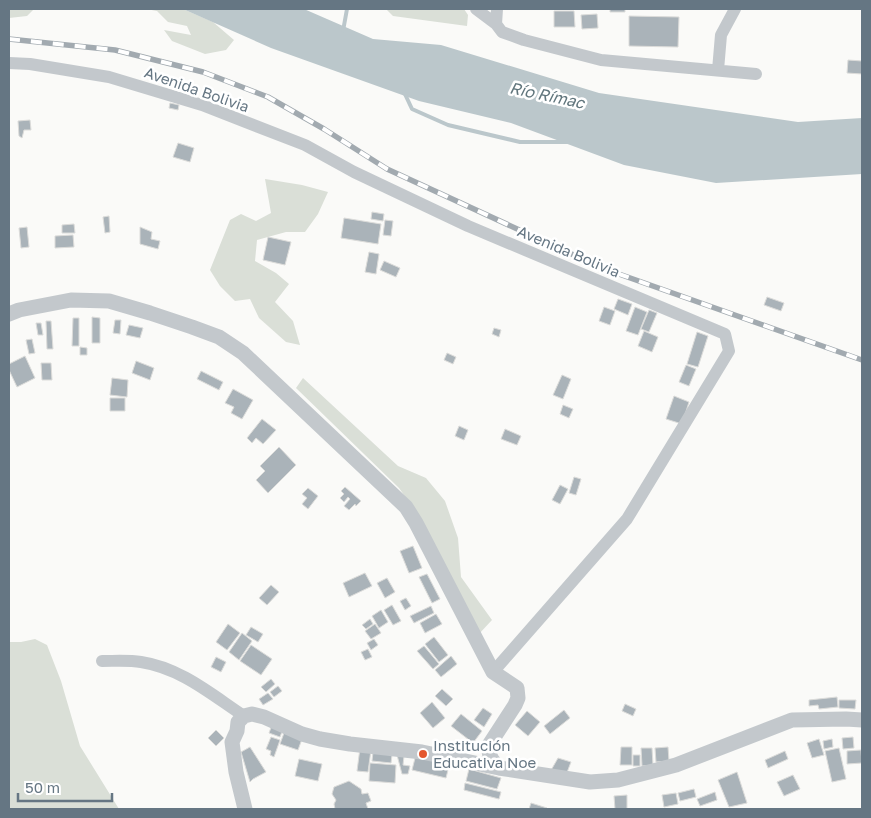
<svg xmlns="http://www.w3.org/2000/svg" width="871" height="818" font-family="'Golos Text',sans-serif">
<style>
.green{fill:#dadfd7}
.water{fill:#bbc7cb}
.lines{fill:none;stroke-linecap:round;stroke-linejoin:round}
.stream{stroke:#bbc7cb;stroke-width:4}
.building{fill:#aab3b9;stroke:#dcdcda}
.minor{stroke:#c3c8cc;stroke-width:12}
.tertiary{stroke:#c3c8cc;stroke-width:15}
.rail-casing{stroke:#a2aab0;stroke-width:5.5}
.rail{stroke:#fff;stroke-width:4;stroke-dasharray:11;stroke-linecap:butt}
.poi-dot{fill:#e4572e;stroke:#fff;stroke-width:2}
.labels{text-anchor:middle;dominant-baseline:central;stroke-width:5;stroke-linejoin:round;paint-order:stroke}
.street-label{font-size:15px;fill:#657683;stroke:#fff}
.poi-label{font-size:15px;fill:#657683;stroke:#fff;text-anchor:start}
.water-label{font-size:16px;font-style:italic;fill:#60757c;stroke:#fff}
</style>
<rect width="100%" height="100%" fill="#fafaf8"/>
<path class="green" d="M9,9H34L27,16L9,18Z
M146,9H183L213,22L234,40L226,50L205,54L172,41L164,30L191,35L187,26L168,22L157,11Z
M386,9H464L468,15L467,26L393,16Z
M265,179L302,185L328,192L318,214L305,232H286L257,240L255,261L276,273L289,284L275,302L293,321L300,345L286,342L259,318L250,299L235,301L220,286L210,270L230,220L241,214L256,221L271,213Z
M303,378L398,466L426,478L445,501L458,538L461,577L492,620L478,635L416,512L399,488L296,388Z
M35,639L47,645L61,681L80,746L119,809H9V642H21Z"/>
<path class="water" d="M183,9H304L373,39L441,45L599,93L798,122L862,118V174L716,183L624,165L511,123L419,101L271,48Z"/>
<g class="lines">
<path class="stream" d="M343,31L347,9
M404,92L412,109L448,125L520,142H568"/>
</g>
<path class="building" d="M610,9H625V12H610Z
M554,11H574L575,27H554Z
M597,14L598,28L582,29L581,15Z
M629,16L679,17L678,47L629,46Z
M848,60L862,61V74L847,73Z
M170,103L179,105L178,110L169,108Z
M30,120L31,130H24L22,138L19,136L18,121Z
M178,143L194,148L190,162L173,157Z
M372,212L384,214L383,221L371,219Z
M109,216L110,232L105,233L103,217Z
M344,218L381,224L378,244L341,238Z
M385,220L393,221L391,236L383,235Z
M74,224L75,233H62V225Z
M27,227L29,247L21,248L19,228Z
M140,227L152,232L151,239L160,241L158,249L140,244Z
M73,235L74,247L55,248V236Z
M268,237L291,242L285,265L263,260Z
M369,252L379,254L376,274L365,272Z
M384,261L400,268L396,277L380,270Z
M767,297L784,303L781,311L764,305Z
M618,299L632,304L628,315L614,309Z
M604,307L615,311L610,325L599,321Z
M635,307L647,312L638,335L626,331Z
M649,310L657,313L649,332L641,329Z
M92,317L100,318V343H92Z
M73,318H79V346H72Z
M115,320H121L120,334L113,333Z
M46,321H51L53,349H47Z
M36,323H41L43,335H38Z
M129,325L143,328L140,338L126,335Z
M494,328L501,330L499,337L492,334Z
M644,331L658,337L652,352L638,346Z
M697,332L708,336L698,367L687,364Z
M32,339L35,353L29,354L26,340Z
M80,347L87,348V355H80Z
M447,353L456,357L453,364L444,360Z
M25,356L35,378L17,387L9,370V364Z
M136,361L154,368L150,380L132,373Z
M41,363H51L52,380H42Z
M686,365L696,369L689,386L679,382Z
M201,371L223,382L219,390L197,379Z
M562,375L571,379L563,399L553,395Z
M112,378L128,380L127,397L110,395Z
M233,389L253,400L242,419L231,413L234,407L225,403Z
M674,396L689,402L682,424L666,419Z
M110,398H125V411H110Z
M563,405L573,409L569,418L560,414Z
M262,419L276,430L263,444L256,438L252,443L247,438Z
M459,426L468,430L464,440L455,436Z
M505,429L521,436L517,445L501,439Z
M279,447L296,465L268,493L256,480L265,471L260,466Z
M574,477L581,479L576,495L569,493Z
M560,485L568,489L560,504L552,500Z
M345,487L361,501L356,506L355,504L349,510L344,506L350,499L348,497L344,502L340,498L344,494L341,491Z
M308,488L318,496L308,509L302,504L307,498L302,494Z
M413,546L422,568L409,573L400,551Z
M365,573L372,586L349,597L343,583Z
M427,574L440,599L432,603L419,577Z
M387,578L395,592L385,598L377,583Z
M271,585L279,592L267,605L259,598Z
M406,598L411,606L405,610L400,601Z
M392,605L401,621L393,625L384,610Z
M431,606L434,613L414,623L410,616Z
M381,610L388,622L379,628L372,616Z
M436,614L442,624L425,633L420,623Z
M370,619L373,624L366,629L362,625Z
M228,624L240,633L227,650L216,642Z
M375,624L381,633L371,639L365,631Z
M251,627L263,634L258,642L246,635Z
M242,633L252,641L239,660L229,652Z
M434,637L448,655L439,662L425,644Z
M374,639L378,645L371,650L367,643Z
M251,645L272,659L261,675L240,661Z
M424,646L439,664L433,669L417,651Z
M368,649L372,657L365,660L361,652Z
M451,656L457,664L441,677L435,670Z
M216,657L226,662L221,672L211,667Z
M271,679L275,684L266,692L261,687Z
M278,686L282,691L274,697L270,692Z
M442,689L453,699L446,706L435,696Z
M268,693L273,699L263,705L259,699Z
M837,697L838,707L819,709L818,705L809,706V700Z
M839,700H856L855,709L839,708Z
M432,702L445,718L433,728L420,713Z
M625,704L636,709L633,716L622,711Z
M483,708L492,714L484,727L474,720Z
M564,710L570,718L550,734L544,726Z
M527,711L540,722L528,736L515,725Z
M461,714L482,731L473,743L451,726Z
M272,725L283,729L280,737L269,733Z
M216,730L224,738L216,746L208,738Z
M284,733L302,739L298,750L280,744Z
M271,737L280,740L274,757L270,755L271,751L266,749Z
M853,737L854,748L843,749L842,738Z
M819,739L824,755L812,758L807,743Z
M832,739L833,747L824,749L823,741Z
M250,747L266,772L253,779L250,782L241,752Z
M621,747H632V765H620Z
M668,747L669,761L656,762L655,748Z
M360,748L371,750L368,772L357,771Z
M641,748H652L653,765L642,766Z
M839,748L846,779L832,782L825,751Z
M861,750L862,763L847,764V751Z
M785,751L788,759L768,768L765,760Z
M373,752L392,755L391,763L372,761Z
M416,754L450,762L446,778L412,770Z
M397,755L404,756L403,765L410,766L408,774H402Z
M633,755H640V766H633Z
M558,758L571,762L566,775L550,772Z
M299,759L322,764L318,781L295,776Z
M370,763L396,765L395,783L369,781Z
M469,769L501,778L497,789L466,781Z
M737,772L747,803L729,807L718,780Z
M793,775L800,789L784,796L777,782Z
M349,781L361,789L362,794L368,793L371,801L366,803L368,809H335L334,804L336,800L332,794L334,787Z
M465,783L501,792L499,799L464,790Z
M694,789L696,797L680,801L678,793Z
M715,792L717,800L700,806L697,799Z
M676,793L678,804L664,807L662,795Z
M627,795V809H615L614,796Z
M531,803L547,808V809H529Z"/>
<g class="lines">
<path class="minor" d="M476,9L496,24L502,32L524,40L601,60L756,74
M496,24L497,9
M9,63L30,64L109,77L202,105L305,145L354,172L468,226L725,334L729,351L627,519L493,672
M718,70L721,35L735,9
M102,661C115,661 129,660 141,662C181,668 212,695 244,716"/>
<path class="tertiary" d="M9,314L19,310L71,300L109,301L150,313L192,327L219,337L243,353L406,507L416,523L493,672L517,688L518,698L515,705L489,745C488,756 492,760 499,768
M245,809L236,772L232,742L237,731L238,722L244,716L252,714L264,717L302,734L320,739L350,744L422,752L499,768L590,782L618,780L676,765L792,720L846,719L862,720"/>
<defs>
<path id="rail" d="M9,39L115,50L203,72L268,97L324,129L387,169L602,268L862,360"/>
</defs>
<use href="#rail" class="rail-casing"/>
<use href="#rail" class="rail"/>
</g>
<circle class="poi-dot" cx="423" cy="754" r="5"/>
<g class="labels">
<g class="street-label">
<text transform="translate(197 89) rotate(19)">Avenida Bolivia</text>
<text transform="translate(569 251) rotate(23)">Avenida Bolivia</text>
</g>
<g class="poi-label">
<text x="433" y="745">Institución<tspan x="433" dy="17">Educativa Noe</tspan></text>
</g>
<g class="water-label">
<text transform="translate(547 95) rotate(12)">Río Rímac</text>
</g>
</g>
<rect width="871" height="818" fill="none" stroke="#657683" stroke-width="20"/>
<path d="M18 793v8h94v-8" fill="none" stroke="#657683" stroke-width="2.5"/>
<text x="25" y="793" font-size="15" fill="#657683" stroke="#ffffff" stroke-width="4" paint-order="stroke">50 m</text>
</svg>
